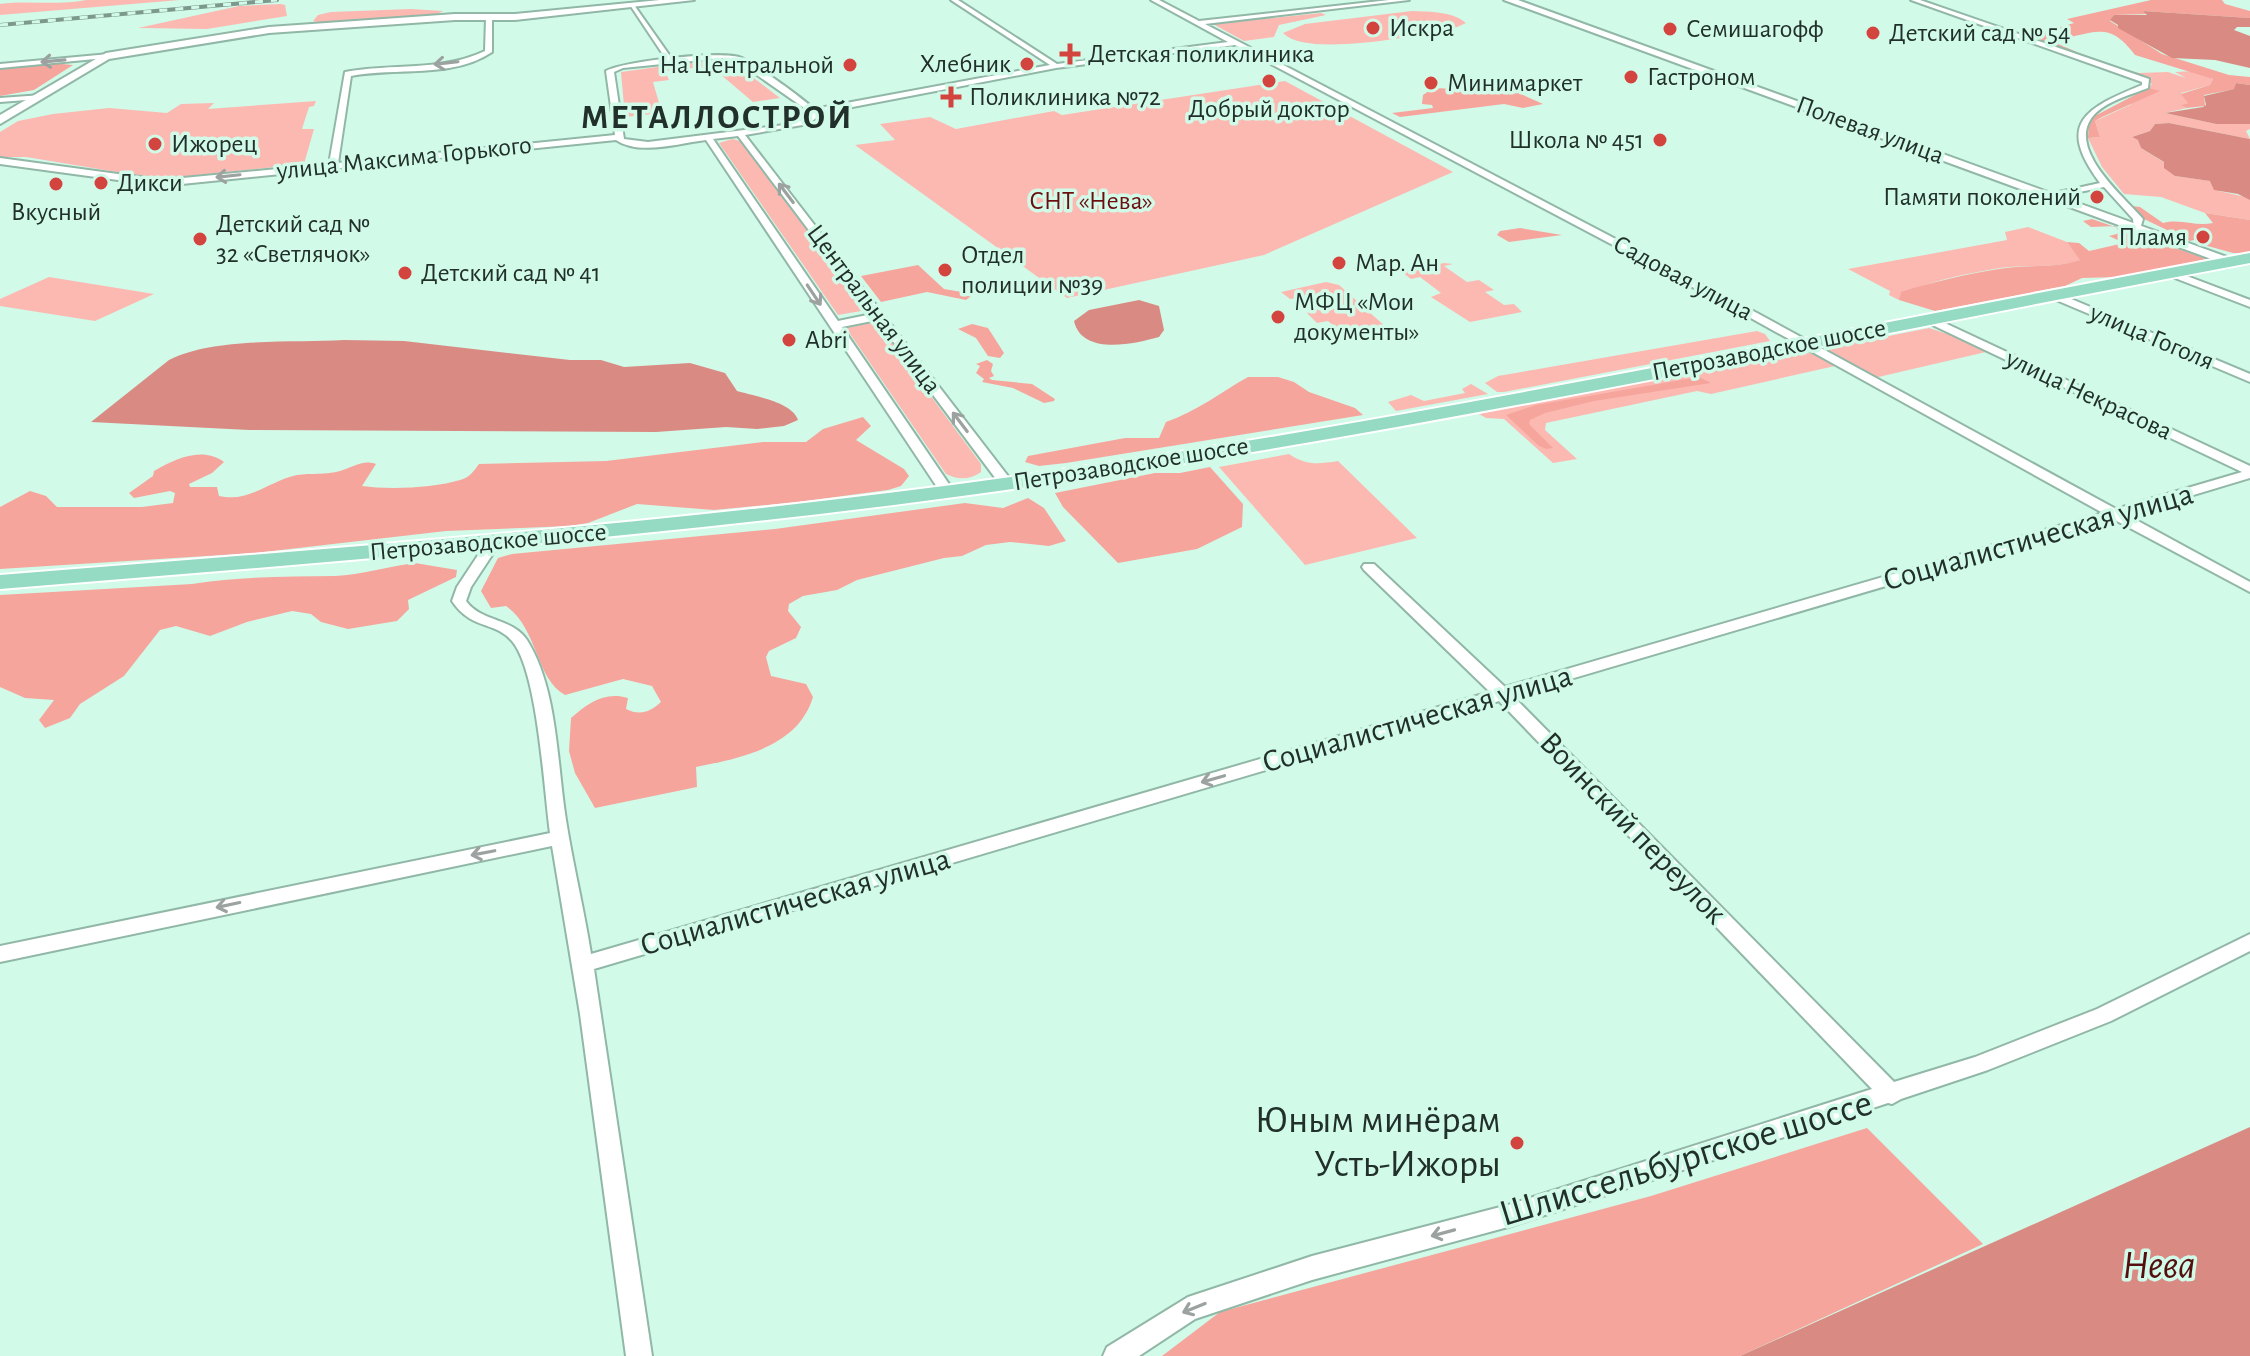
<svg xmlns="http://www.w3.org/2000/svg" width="2250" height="1356" font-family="'Alegreya Sans',sans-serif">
	<rect width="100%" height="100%" fill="#d2fae9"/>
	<g fill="#fcb9b1">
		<path d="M 86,0 L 180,0 L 0,15 L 0,4 C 29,0 55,6 86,0 Z"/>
		<path d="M 281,4 L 285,5 L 287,16 L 207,29 L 138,28 L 239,6 Z"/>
		<path d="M 411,9 L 443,11 L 435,15 L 320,23 L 313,21 L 318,15 L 331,12 Z"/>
		<path d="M 1412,11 C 1430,12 1452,11 1466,23 L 1448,31 C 1414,35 1307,58 1283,33 L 1305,24 Z"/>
		<path d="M 1321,13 L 1326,15 L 1279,25 L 1274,37 L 1244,41 L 1213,24 Z"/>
		<path d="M 715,59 L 734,63 L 780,98 L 753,102 L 720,74 L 700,76 L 694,68 L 665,71 L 669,80 L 653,82 L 662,113 L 625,117 L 621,72 Z"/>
		<path d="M 2105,64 L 2139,73 L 2168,72 L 2186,78 L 2175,72 L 2194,71 L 2213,79 L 2210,85 L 2181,93 L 2189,103 L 2182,105 L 2187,108 L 2165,113 L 2216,124 L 2250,124 L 2250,129 L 2246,131 L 2250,139 L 2169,123 L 2155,124 L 2150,131 L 2132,137 L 2139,140 L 2141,148 L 2165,163 L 2175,176 L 2211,181 L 2219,191 L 2250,198 L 2250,220 L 2205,213 L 2161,197 L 2124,194 L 2102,167 L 2088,138 L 2100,137 L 2095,121 L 2130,105 L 2152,84 L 2140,76 Z"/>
		<path d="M 1285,81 L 1453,172 L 1264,255 L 1067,298 L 855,145 L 895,140 L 880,124 L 930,117 L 956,129 L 1054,111 L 1062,115 Z"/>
		<path d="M 316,101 L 314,106 L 309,107 L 302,129 L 314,129 L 304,164 L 159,179 L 26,157 L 0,157 L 0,132 L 18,121 L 53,114 L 109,108 L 167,113 L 181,104 L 214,103 L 208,109 Z"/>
		<path d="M 732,139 L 740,141 L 867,310 L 838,315 L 719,143 Z"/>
		<path d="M 2028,227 L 2067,242 L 2081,260 C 2054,269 2028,264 2000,268 C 1972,273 1919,281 1899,300 L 1889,295 L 1890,291 L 1848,269 L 2007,240 L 2005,232 Z"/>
		<path d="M 1444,263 L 1453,264 L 1444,266 L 1467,282 L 1479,280 L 1494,290 L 1485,292 L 1504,305 L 1514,304 L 1522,312 L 1470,322 L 1431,297 L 1441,293 L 1420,277 L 1411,279 L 1402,272 Z"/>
		<path d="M 49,277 L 154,294 L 95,321 L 0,306 L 0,299 Z"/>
		<path d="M 1326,282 L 1339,285 L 1396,336 L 1341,342 L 1334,336 L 1343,334 L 1328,321 L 1317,323 L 1307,313 L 1315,311 L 1300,298 L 1290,299 L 1281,292 Z"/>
		<path d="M 876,322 L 981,464 L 981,472 C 970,480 958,480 946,474 L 846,328 Z"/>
		<path d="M 1929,328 L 1960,338 L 1986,352 L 1874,378 L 1824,349 Z"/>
		<path d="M 1757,331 L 1765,334 L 1770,341 L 1504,392 L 1497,392 L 1485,383 L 1498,376 Z"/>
		<path d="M 1799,351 L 1814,354 L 1835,366 L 1711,394 L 1697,391 L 1546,423 L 1545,430 L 1577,459 L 1553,463 L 1504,419 L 1486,418 L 1479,414 Z"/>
		<path d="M 1471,384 L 1488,394 L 1396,411 L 1388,402 L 1411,395 L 1424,401 L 1465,393 L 1462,389 Z"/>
		<path d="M 1289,454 C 1307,466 1318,464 1338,461 L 1417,538 L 1305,565 L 1219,467 Z"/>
	</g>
	<g fill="#f6a59c">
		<path d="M 2151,0 L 2222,0 L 2225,4 L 2250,11 L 2250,18 L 2143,11 L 2148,14 L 2114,15 L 2110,21 L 2162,54 L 2229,75 L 2250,77 L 2250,85 L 2236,83 L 2235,89 L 2204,95 L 2205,106 L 2187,108 L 2181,105 L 2188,103 L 2181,94 L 2210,85 L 2213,79 L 2135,55 C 2106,16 2092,37 2049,40 L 2086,56 L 2084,58 L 2026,37 L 2074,23 L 2067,19 Z"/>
		<path d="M 52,63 L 73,65 L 34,90 L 0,96 L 0,68 Z"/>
		<path d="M 1503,86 L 1543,104 L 1523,108 L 1504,104 L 1400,117 L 1392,113 L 1433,108 L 1432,105 L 1422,104 L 1423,95 C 1440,82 1452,92 1468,91 C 1480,91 1492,88 1503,86 Z"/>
		<path d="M 2148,88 L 2160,91 L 2102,117 L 2095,121 L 2100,137 L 2088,138 L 2089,119 Z"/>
		<path d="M 2132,206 L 2140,207 L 2163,223 C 2182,218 2195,227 2213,223 L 2205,213 L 2250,220 L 2250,253 L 2233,253 L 2204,245 L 2209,243 L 2198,239 L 2190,241 L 2144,219 Z"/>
		<path d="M 2092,219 L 2207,259 L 2119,277 L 2082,278 L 2065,286 L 1935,311 L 1899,300 L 1901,292 C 1932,282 1967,274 1999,269 C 2027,264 2053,269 2080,260 L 2067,242 L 2079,243 L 2089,251 L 2124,243 L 2109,236 L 2120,233 L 2115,226 L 2091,227 L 2083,221 Z"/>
		<path d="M 1520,228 L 1562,235 L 1509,242 L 1497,235 L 1500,231 Z"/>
		<path d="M 918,265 L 944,289 L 974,294 L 966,300 L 927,292 L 881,302 L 861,276 Z"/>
		<path d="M 972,324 L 988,328 L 1004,353 L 1000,358 L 988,356 L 976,338 L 958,329 Z"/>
		<path d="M 987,360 L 993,364 L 991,371 L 994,376 L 989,378 L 992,380 L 1032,384 L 1055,399 L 1054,401 L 1044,403 L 1013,388 L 982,382 L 984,379 L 976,373 L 980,366 L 976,364 Z"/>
		<path d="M 1248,377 L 1278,377 L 1294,382 L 1309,392 L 1355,408 L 1363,415 L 1066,463 L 1039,466 L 1025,462 L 1028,456 L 1125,438 L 1159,438 L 1166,422 C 1196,412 1221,392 1248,377 Z"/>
		<path d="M 1699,377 L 1711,383 L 1594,401 L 1545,413 L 1530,420 L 1529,424 L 1553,448 L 1546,449 L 1539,446 L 1506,415 L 1536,405 Z"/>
		<path d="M 863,417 L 871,426 L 856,440 L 904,469 L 909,476 L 901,486 L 888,490 L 798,502 L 714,510 L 637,504 L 588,523 L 570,526 L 446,531 L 255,553 L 0,569 L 0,507 L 30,491 L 46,496 L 57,507 L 142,507 L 173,503 L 175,493 L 170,491 L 134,498 L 129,493 L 153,476 L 154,471 C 175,459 202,446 224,462 L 212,473 L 189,484 L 190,487 L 217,487 L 219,496 C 249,503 269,481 297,475 C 311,473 326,475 340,471 C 353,467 363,459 376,464 L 362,486 C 388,490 435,488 460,480 C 469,478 474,471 479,464 L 606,461 L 763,442 L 806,442 L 823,429 Z"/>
		<path d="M 1210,467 L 1243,504 L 1242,527 L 1197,549 L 1118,563 L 1063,507 L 1055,493 L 1155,473 L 1180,473 Z"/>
		<path d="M 1028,498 L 1044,508 L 1066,541 L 1049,546 L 1010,542 L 986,545 L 962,556 L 944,558 L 857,580 L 837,590 L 803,596 L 789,604 L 788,611 L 801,627 L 796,638 L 769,651 L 766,657 L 771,676 L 806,684 L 813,697 C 798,747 741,758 696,767 L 697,787 L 595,808 L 575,773 L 569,751 L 571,718 C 588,703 605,691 628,698 L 626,709 C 640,716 650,712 661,702 L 652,686 L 623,679 L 565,695 C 535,678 538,628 506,606 L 491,608 L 481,591 L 498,558 L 512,554 L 775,529 L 965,503 L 1003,508 Z"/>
		<path d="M 415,563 L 457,570 L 456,577 L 408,600 L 409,609 L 397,621 L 348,629 L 321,622 L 311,614 L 292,611 L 247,622 L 210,636 L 176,626 L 160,630 L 124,676 L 80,704 L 70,718 L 45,728 L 39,720 L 54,700 L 25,698 L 0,687 L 0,595 L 192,584 C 239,576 287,577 335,576 C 361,575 389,566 415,563 Z"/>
		<path d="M 1867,1128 L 1983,1244 L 1740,1356 L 1162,1356 L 1220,1312 L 1651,1196 Z"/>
	</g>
	<g fill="#d98b83">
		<path d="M 2143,11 L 2250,18 L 2250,27 L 2237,27 L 2234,30 L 2250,36 L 2250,68 L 2215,60 L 2172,58 L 2118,28 L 2118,25 L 2110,20 L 2114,15 L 2147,15 Z"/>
		<path d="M 2236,83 L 2250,85 L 2250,124 L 2216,124 L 2165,113 L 2203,107 L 2206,105 L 2204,96 L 2234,89 Z"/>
		<path d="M 2169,123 L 2250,139 L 2250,200 L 2238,194 L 2214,190 L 2210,181 L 2175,176 L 2164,168 L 2164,162 L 2141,148 L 2138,140 L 2132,137 L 2150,131 L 2155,124 Z"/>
		<path d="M 1139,300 L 1159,306 L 1164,330 L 1159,337 C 1134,344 1082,356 1074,321 L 1089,310 Z"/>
		<path d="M 344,340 L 404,341 L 570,360 L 601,360 L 624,367 L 690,363 L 725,373 L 737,391 C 754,396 792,402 798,420 L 784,426 L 757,429 L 726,427 L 656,432 L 249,430 L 91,422 L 169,360 C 213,337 294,343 344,340 Z"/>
		<path d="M 2250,1127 L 2250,1356 L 1740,1356 Z"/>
	</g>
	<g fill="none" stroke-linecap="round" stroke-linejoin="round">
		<g stroke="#91b7a7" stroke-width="4">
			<g id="street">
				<path d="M 951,0 L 958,0 L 1057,64 L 1228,42 L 1151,0 L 1159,0 L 1199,21 L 1389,0 L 1409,0 L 1205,24 L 1757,313 L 2116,509 L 2242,472 L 1924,321 L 1924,317 L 1932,317 L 2250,466 L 2250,478 L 2127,515 L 2250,582 L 2250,592 L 2113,519 L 1513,696 L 1894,1082 L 1975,1057 L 2097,1009 L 2250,934 L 2250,951 L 2111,1021 L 1988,1070 L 1901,1099 L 1892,1104 L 1888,1103 L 1508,1227 L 1312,1280 L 1195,1319 L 1139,1356 L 1103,1356 L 1107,1347 L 1188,1297 L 1312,1256 L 1508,1205 L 1872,1089 L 1499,701 L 594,969 L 652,1356 L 626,1356 L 580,1014 L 552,846 L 0,962 L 0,946 L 550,833 C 544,791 538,671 512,641 C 495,621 471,630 452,601 L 457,587 L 488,540 L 493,539 L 500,543 L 471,587 L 466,601 C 481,622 513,618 527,640 C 558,689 557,765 566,820 C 573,865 584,909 591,954 L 1490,692 L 1364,570 L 1362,567 L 1364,564 L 1374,564 L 1505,687 L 2103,513 L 1749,317 L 1235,45 L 1056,68 L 816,114 L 816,118 L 808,124 L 745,135 L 1014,484 L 1012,487 L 1002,487 L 877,320 L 842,327 L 955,493 L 948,497 L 941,493 L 706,140 C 679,143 640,156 616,140 L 162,186 L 0,164 L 0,158 L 162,180 L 329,164 L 345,72 C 391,63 441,72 485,51 L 486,18 L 489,16 L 492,18 L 492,52 C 452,79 396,67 351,76 L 338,163 L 615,135 L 606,71 C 623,61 724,50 742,58 C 758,66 801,97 814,109 L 1050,65 ZM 722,58 L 737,61 L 807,110 L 809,115 L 802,120 L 784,125 L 648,142 L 624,139 L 614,72 L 623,68 ZM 738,136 L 872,314 L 838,321 L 713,139 Z"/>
				<path d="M 1911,0 L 1920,0 L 2149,79 L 2148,88 C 2130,95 2106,101 2093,116 C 2066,149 2123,196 2143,219 L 2140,229 L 2134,229 L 2133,219 L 2104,187 L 2050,198 L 2045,195 L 2100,183 C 2055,123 2086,108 2142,85 L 2142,82 Z"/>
				<path d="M 630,5 L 634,5 L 672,59 L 666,59 Z"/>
				<path d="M 109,54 L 106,58 L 0,68 L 0,64 Z"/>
				<path d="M 42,95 L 39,99 L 0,102 L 0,98 Z"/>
				<path d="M 2171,270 L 2250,300 L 2250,307 L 2167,275 L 2167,271 Z"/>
				<path d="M 2049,293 L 2057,293 L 2250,374 L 2250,382 L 2049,297 Z"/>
			</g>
		</g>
		<g stroke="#91b7a7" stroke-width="4">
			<g id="secondary">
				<path d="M 660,0 L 694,0 L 515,20 L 455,20 L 269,33 L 109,59 L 0,124 L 0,115 L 106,53 L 269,27 L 455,14 L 515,14 Z"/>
				<path d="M 1504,0 L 1518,0 L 2238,261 L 2235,264 L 2225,264 Z"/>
			</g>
		</g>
		<g stroke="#fff" stroke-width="4">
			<path id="primary" d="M 2250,253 L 2250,263 C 1849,338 1450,426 1047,484 C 700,535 349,560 0,589 L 0,575 C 349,547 699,522 1047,472 C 1450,414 1849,327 2250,253 Z"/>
		</g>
		<use href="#street" fill="#fff" fill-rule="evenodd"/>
		<use href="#secondary" fill="#fff" fill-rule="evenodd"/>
		<use href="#primary" fill="#95dac3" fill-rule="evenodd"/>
		<g stroke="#7d998d" stroke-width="4">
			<path id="rail" d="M 0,25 L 277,0"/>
		</g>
		<use href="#rail" stroke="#d2fae9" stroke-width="3" stroke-dasharray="8" stroke-linecap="butt"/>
	</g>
	<defs><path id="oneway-shaft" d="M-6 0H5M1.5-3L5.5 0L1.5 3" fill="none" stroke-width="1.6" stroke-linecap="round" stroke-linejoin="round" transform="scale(2)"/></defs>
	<g stroke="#9ba29f">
		<use href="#oneway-shaft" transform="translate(53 61) rotate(175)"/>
		<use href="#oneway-shaft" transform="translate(446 63) rotate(174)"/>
		<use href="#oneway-shaft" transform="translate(228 176) rotate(174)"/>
		<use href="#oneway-shaft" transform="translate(786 193) rotate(-127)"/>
		<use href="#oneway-shaft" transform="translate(814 295) rotate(56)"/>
		<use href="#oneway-shaft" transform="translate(960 422) rotate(-127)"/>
		<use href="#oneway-shaft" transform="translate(1213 779) rotate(164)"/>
		<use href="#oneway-shaft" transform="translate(483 853) rotate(169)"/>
		<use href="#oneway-shaft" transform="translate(228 905) rotate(168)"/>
		<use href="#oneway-shaft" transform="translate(1443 1233) rotate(165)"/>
		<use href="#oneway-shaft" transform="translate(1194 1308) rotate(158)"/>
	</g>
	<g fill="#d3443e" stroke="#d2fae9" stroke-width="3">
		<circle cx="1373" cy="28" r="8"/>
		<circle cx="1670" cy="29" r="8"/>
		<circle cx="1873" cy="33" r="8"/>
		<path d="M1066 42h8v8h8v8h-8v8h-8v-8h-8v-8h8z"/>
		<circle cx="1027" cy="64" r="8"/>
		<circle cx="850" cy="65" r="8"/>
		<circle cx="1631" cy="77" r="8"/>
		<circle cx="1269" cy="81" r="8"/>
		<circle cx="1431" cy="83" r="8"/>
		<path d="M947 85h8v8h8v8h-8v8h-8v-8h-8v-8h8z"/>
		<circle cx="1660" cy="140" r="8"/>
		<circle cx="155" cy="144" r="8"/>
		<circle cx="101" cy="183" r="8"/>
		<circle cx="56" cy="184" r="8"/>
		<circle cx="2097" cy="197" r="8"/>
		<circle cx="2203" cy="237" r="8"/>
		<circle cx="200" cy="239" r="8"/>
		<circle cx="1339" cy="263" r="8"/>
		<circle cx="945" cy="270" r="8"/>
		<circle cx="405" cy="273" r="8"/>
		<circle cx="1278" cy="317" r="8"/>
		<circle cx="789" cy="340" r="8"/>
		<circle cx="1517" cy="1143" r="8"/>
	</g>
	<g text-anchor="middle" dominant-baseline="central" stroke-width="7" stroke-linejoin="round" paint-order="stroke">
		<g font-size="26" fill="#21302a" stroke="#d2fae9" text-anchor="start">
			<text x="1389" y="28">Искра</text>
			<text x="1686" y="29">Семишагофф</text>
			<text x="1889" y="33">Детский сад № 54</text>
			<text x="1088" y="54">Детская поликлиника</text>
			<text x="1011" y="64" text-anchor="end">Хлебник</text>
			<text x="834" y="65" text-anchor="end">На Центральной</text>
			<text x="1647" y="77">Гастроном</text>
			<text x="1447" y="83">Минимаркет</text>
			<text x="969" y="97">Поликлиника №72</text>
			<text x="1269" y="109" text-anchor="middle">Добрый доктор</text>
			<text x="1644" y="140" text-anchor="end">Школа № 451</text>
			<text x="171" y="144">Ижорец</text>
			<text x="117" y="183">Дикси</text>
			<text x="2081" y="197" text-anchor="end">Памяти поколений</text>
			<text x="56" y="212" text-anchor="middle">Вкусный</text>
			<text x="216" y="224">Детский сад №<tspan x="216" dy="30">32 «Светлячок»</tspan></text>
			<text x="2187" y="237" text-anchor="end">Пламя</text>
			<text x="961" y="255">Отдел<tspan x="961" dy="30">полиции №39</tspan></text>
			<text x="1355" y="263">Мар. Ан</text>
			<text x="421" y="273">Детский сад № 41</text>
			<text x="1294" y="302">МФЦ «Мои<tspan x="1294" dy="30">документы»</tspan></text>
			<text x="805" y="340">Abri</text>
		</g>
		<g font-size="26" fill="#21302a" stroke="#d2fae9">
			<text transform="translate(1870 130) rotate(20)">Полевая улица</text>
			<text transform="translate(404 158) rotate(-6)">улица Максима Горького</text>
			<text transform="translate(1683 278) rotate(28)">Садовая улица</text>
			<text transform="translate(874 309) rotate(53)">Центральная улица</text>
			<text transform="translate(2152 337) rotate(23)">улица Гоголя</text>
			<text transform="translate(1769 350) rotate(-11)">Петрозаводское шоссе</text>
			<text transform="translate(2089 395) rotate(25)">улица Некрасова</text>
			<text transform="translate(1131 464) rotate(-9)">Петрозаводское шоссе</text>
			<text transform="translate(488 542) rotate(-5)">Петрозаводское шоссе</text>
		</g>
		<g font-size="26" fill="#6c0e0f" stroke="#d2fae9">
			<text x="1091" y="201">СНТ «Нева»</text>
		</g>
		<g font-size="32" fill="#21302a" stroke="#d2fae9">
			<text transform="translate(2038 537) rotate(-16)">Социалистическая улица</text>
			<text transform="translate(1417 719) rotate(-16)">Социалистическая улица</text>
			<text transform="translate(1633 828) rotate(46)">Воинский переулок</text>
			<text transform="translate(795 902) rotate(-16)">Социалистическая улица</text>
		</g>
		<g font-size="34" font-weight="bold" letter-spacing="2" fill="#21302a" stroke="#d2fae9">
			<text x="717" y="118">МЕТАЛЛОСТРОЙ</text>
		</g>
		<g font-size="38" fill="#21302a" stroke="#d2fae9" text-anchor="end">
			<text x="1501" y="1121">Юным минёрам<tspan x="1501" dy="44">Усть-Ижоры</tspan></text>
		</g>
		<g font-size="38" fill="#21302a" stroke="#d2fae9">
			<text transform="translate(1686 1159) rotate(-17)">Шлиссельбургское шоссе</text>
		</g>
		<g font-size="40" font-style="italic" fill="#540e0d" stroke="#d2fae9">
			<text x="2159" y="1266">Нева</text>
		</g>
	</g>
</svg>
